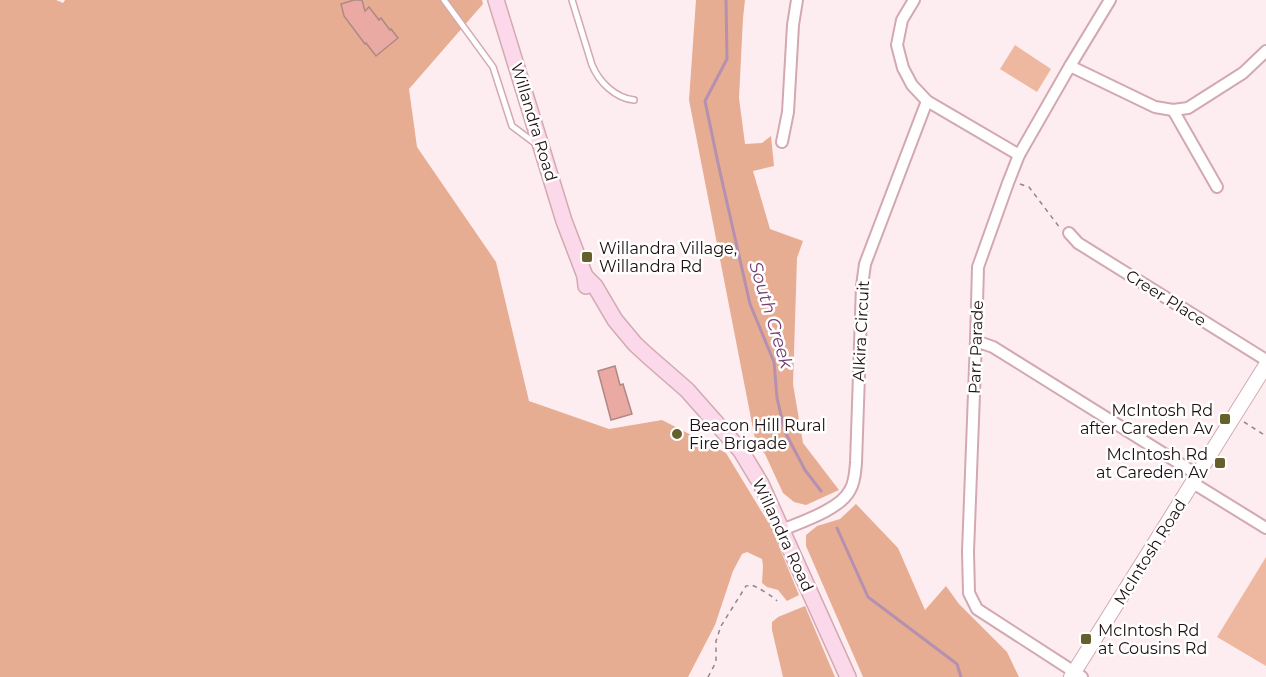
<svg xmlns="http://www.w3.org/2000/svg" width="1266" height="677" font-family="Montserrat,sans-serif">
	<rect width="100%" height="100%" fill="#feedf0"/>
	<g fill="#eeb8a0">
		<path d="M 1015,45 L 1051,69 L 1037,92 L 1000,69 Z"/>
		<path d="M 1266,557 L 1266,666 L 1217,637 Z"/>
	</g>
	<g fill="#e6ad93">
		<path d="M 0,0 L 56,0 L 63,3 L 65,0 L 482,0 L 483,4 L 409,89 L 417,147 L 496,262 L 529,401 L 609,429 L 662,420 L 726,453 L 771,527 L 799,595 L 787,601 L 778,590 L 767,587 L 762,583 L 763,566 L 762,559 L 747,552 L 742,554 L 733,571 L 715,625 L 688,677 L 0,677 Z"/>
		<path d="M 696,0 L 745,0 L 743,18 L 739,98 L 745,144 L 762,143 L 771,136 L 774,166 L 753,171 L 770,229 L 803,241 L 797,258 L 793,384 L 803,443 L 839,490 L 806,505 L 794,502 L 783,493 L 765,454 L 756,444 L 689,100 Z"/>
		<path d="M 856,504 L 898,548 L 925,610 L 946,586 L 959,604 L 1007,652 L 1019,677 L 863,677 L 806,546 L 806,535 L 817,526 L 840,519 Z"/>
		<path d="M 805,606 L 835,677 L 783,677 L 772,630 L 772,622 L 778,617 Z"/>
	</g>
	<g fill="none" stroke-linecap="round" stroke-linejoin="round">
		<g stroke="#b590af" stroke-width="3">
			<path d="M 726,0 L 727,59 L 705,101 L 718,163 L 750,304 L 774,362 L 777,398 L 785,432 L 805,470 L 821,491"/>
			<path d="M 837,528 L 868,597 L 957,664 L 961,677"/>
		</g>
	</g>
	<g fill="#eaaaa3" stroke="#af8984" stroke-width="1.5">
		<path d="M 354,0 L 362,0 L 365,11 L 369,7 L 379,20 L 381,18 L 390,30 L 391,29 L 398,38 L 376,56 L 366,43 L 365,44 L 344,16 L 341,4 Z"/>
		<path d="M 615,366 L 620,385 L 623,384 L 632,414 L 611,420 L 598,371 Z"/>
	</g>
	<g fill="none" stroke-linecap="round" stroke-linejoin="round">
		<g stroke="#d2a9b0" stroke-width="8">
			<g id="service">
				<path d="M 444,0 L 493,67 L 512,126 L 536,144"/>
				<path d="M 572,0 L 592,65 C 599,82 615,98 634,100"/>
			</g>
		</g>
		<g stroke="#d2a9b0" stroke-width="14">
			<g id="minor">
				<path d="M 914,0 L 902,20 L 897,45 L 903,68 L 912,85 L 927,101 L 1019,155"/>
				<path d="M 1070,66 L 1155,107 L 1173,110 L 1188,108 L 1243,73 L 1266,51"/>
				<path d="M 1173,110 L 1217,187"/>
				<path d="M 782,142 L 788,112 L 793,25 L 797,0"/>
				<path d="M 1069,233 L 1078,243 L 1266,360"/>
				<path d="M 976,341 L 993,347 L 1198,475"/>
				<path d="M 1193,483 L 1266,528"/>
				<path d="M 782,530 C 801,522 841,509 850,490 C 855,482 855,472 856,463 L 862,286 L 865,264 L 927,101"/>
				<path d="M 1082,677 L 977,609 L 969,593 L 968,552 L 976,341 L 978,267 L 1008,183 L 1019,155 L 1070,66 L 1110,0"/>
			</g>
		</g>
		<g stroke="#d2a9b0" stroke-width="16">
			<path id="tertiary" d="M 1071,677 L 1266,365"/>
		</g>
		<g stroke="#d2a9b0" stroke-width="18">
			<g id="secondary">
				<path d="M 496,0 L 564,221 L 585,276 L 586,286"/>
				<path d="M 585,276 L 595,286 L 615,320 L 635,344 L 648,356 L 687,390 L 741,451 L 761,484 L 848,677"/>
			</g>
		</g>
		<g stroke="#958588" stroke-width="1.5" stroke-dasharray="4.5 4.5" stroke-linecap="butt">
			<path d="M 1020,184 L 1029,187 L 1060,228"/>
			<path d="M 1244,422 L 1266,436"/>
			<path d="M 708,677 L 716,662 L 716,641 L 721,626 L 746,586 C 748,586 750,585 751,585 C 756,586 774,597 777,601"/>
		</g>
		<use href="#service" stroke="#fff" stroke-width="5"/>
		<use href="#minor" stroke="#fff" stroke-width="10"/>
		<use href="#tertiary" stroke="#fff" stroke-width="14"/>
		<use href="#secondary" stroke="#fcd8eb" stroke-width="15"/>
	</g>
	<g fill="#66602d" stroke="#fff" stroke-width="2">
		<rect x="581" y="251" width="12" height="12" rx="3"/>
		<rect x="1219" y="413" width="12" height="12" rx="3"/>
		<circle cx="677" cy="434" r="6"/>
		<rect x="1214" y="457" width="12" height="12" rx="3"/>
		<rect x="1080" y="633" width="12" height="12" rx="3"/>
	</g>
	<g text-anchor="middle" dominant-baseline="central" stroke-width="5" stroke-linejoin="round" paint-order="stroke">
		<g font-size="16" fill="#1e1012" stroke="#fff">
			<text transform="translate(534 122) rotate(73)">Willandra Road</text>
			<text transform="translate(1166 298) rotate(32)">Creer Place</text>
			<text transform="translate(861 331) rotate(-87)">Alkira Circuit</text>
			<text transform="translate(976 347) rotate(-88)">Parr Parade</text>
			<text transform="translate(783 535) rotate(65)">Willandra Road</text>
			<text transform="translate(1150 552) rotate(-58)">McIntosh Road</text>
		</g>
		<g font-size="16" fill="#1e1012" stroke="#fff" text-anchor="start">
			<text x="599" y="248">Willandra Village,<tspan x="599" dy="18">Willandra Rd</tspan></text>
			<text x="1213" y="410" text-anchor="end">McIntosh Rd<tspan x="1213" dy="18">after Careden Av</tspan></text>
			<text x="689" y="425">Beacon Hill Rural<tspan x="689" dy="18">Fire Brigade</tspan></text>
			<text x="1208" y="454" text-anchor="end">McIntosh Rd<tspan x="1208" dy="18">at Careden Av</tspan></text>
			<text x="1098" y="630">McIntosh Rd<tspan x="1098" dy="18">at Cousins Rd</tspan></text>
		</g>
		<g font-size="18" font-style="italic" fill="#763e73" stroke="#fff">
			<text transform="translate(771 315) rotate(73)">South Creek</text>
		</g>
	</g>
</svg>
